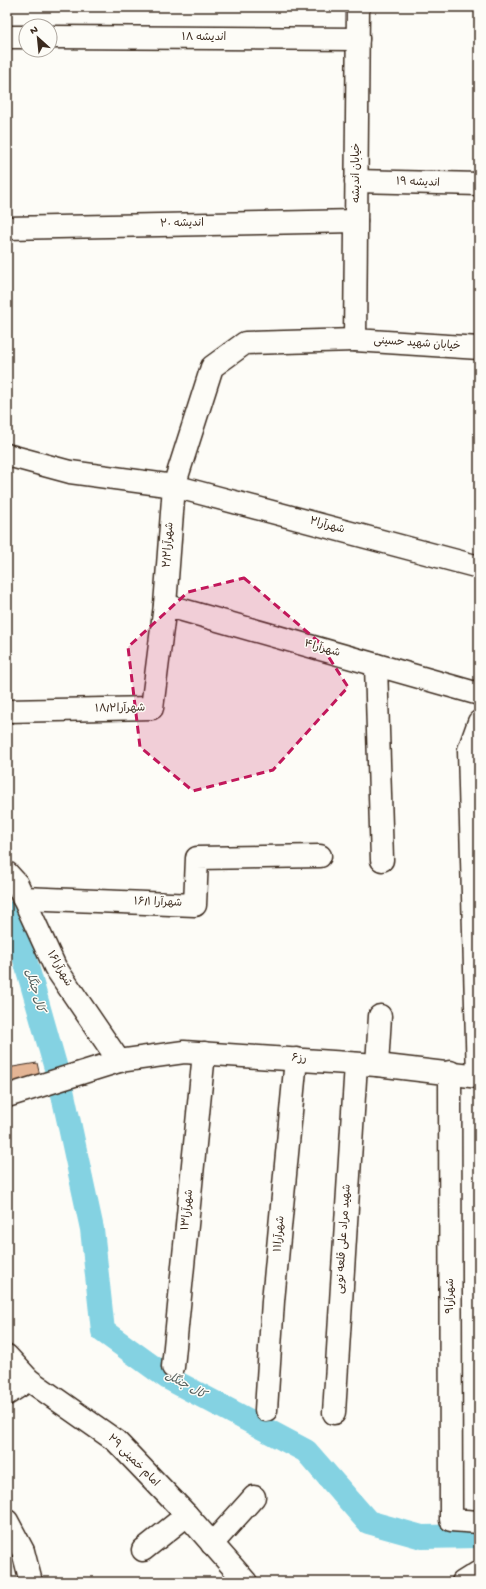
<svg xmlns="http://www.w3.org/2000/svg" width="486" height="1589" font-family="'Gochi Hand','Playpen Sans Arabic',sans-serif">
	<rect width="100%" height="100%" fill="#fdfcf7"/>
	<filter id="ink" filterUnits="userSpaceOnUse"><feTurbulence type="fractalNoise" baseFrequency=".025" numOctaves="2"/><feDisplacementMap in="SourceGraphic" scale="8" xChannelSelector="R" yChannelSelector="G"/><feConvolveMatrix kernelMatrix="1 2 1 2 8 2 1 2 1" color-interpolation-filters="sRGB"/></filter>
	<g filter="url(#ink)">
		<g fill="none" stroke-linecap="round" stroke-linejoin="round">
			<g stroke="#84d2e2" stroke-width="24">
				<path d="M 7,913 L 16,928 L 57,1072"/>
				<path d="M 62,1090 L 92,1229 L 103,1331 L 168,1378 L 306,1451 L 368,1522 L 422,1537 L 479,1536"/>
			</g>
		</g>
		<path fill="#e4b595" stroke="#3b2a1e" d="M 37,1063 L 40,1076 L 7,1086 L 7,1068 Z"/>
		<g fill="none" stroke-linecap="round" stroke-linejoin="round">
			<g stroke="#3b2a1e" stroke-width="25">
				<g id="street">
					<path d="M 7,37 L 26,37"/>
					<path d="M 50,37 L 358,39"/>
					<path d="M 356,181 L 479,184"/>
					<path d="M 7,228 L 356,221"/>
					<path d="M 7,455 L 70,472 L 174,486 L 479,567"/>
					<path d="M 165,605 L 479,694"/>
					<path d="M 376,665 L 382,860"/>
					<path d="M 7,711 L 152,708 L 165,605 L 174,486 L 212,367 L 245,343 L 355,340"/>
					<path d="M 7,873 L 17,884 L 55,967 L 119,1061"/>
					<path d="M 23,898 L 195,905 L 197,858 L 320,856"/>
					<path d="M 377,1065 L 380,1016"/>
					<path d="M 450,1072 L 451,1520 L 479,1522"/>
					<path d="M 478,1077 L 469,750 L 479,722"/>
					<path d="M 7,1096 L 119,1061 L 184,1052 L 377,1065 L 479,1077"/>
					<path d="M 7,1356 L 29,1380 L 116,1441 L 187,1515 L 246,1582"/>
					<path d="M 173,1367 L 204,1053"/>
					<path d="M 7,1394 L 29,1380"/>
					<path d="M 266,1410 L 273,1301 L 296,1059"/>
					<path d="M 334,1413 L 356,1064"/>
					<path d="M 7,1521 L 23,1551 L 31,1582"/>
					<path d="M 212,1544 L 254,1497"/>
					<path d="M 143,1550 L 187,1515"/>
					<path d="M 463,1582 L 479,1572"/>
				</g>
			</g>
			<g stroke="#3b2a1e" stroke-width="25">
				<path id="secondary" d="M 358,7 L 355,340 L 479,348"/>
			</g>
			<use href="#street" stroke="#fdfcf7" stroke-width="22"/>
			<use href="#secondary" stroke="#fdfcf7" stroke-width="22"/>
		</g>
	</g>
	<path fill="#c2185b" fill-opacity="0.2" stroke="#c2185b" stroke-width="3" stroke-dasharray="8 5" stroke-linejoin="round" d="M 244,578 L 319,642 L 348,687 L 273,770 L 193,791 L 140,747 L 128,647 L 188,592 Z"/>
	<g text-anchor="middle" dominant-baseline="central" stroke-width="3" stroke-linejoin="round" paint-order="stroke">
		<g font-size="11" fill="#3b2a1e" stroke="#fdfcf7">
			<text x="204" y="38">اندیشه ۱۸</text>
			<text transform="translate(357 173) rotate(-90)">خیابان اندیشه</text>
			<text transform="translate(418 183) rotate(2)">اندیشه ۱۹</text>
			<text transform="translate(182 224) rotate(-1)">اندیشه ۲۰</text>
			<text transform="translate(417 344) rotate(4)">خیابان شهید حسینی</text>
			<text transform="translate(327 526) rotate(15)">شهرآرا۲</text>
			<text transform="translate(169 545) rotate(-86)">شهرآرا۲/۲</text>
			<text transform="translate(322 649) rotate(16)">شهرآرا۴</text>
			<text transform="translate(120 709) rotate(-1)">شهرآرا۱۸/۲</text>
			<text transform="translate(158 903) rotate(2)">شهرآرا ۱۶/۱</text>
			<text transform="translate(59 969) rotate(60)">شهرآرا۱۶</text>
			<text transform="translate(299 1059) rotate(4)">رز۶</text>
			<text transform="translate(188 1210) rotate(-84)">شهرآرا۱۳</text>
			<text transform="translate(280 1234) rotate(-85)">شهرآرا۱۱</text>
			<text transform="translate(344 1239) rotate(-86)">شهید مراد علی قلعه نویی</text>
			<text transform="translate(451 1296) rotate(-90)">شهرآرا۹</text>
			<text transform="translate(133 1461) rotate(45)">امام خمینی ۲۹</text>
		</g>
		<g font-size="12" font-style="italic" fill="#515c59" stroke="#fdfcf7">
			<text transform="translate(34 991) rotate(74)">کال جنگل</text>
			<text transform="translate(185 1386) rotate(29)">کال جنگل</text>
		</g>
	</g>
	<rect width="486" height="1589" fill="none" stroke="#fdfcf7" stroke-width="24"/>
	<rect x="12" y="12" width="462" height="1565" fill="none" stroke="#3b2a1e" stroke-width="1.5" filter="url(#ink)"/>
	<g transform="translate(38 38) rotate(333)"><circle r="19" fill="#fdfcf7" stroke="#afa8a0"/>
	<path d="M0-3L7 15L0 10L-7 15Z" fill="#3b2a1e"/>
	<text y="-6" font-size="11" font-weight="bold" text-anchor="middle" fill="#3b2a1e">N</text>
	</g>
</svg>
